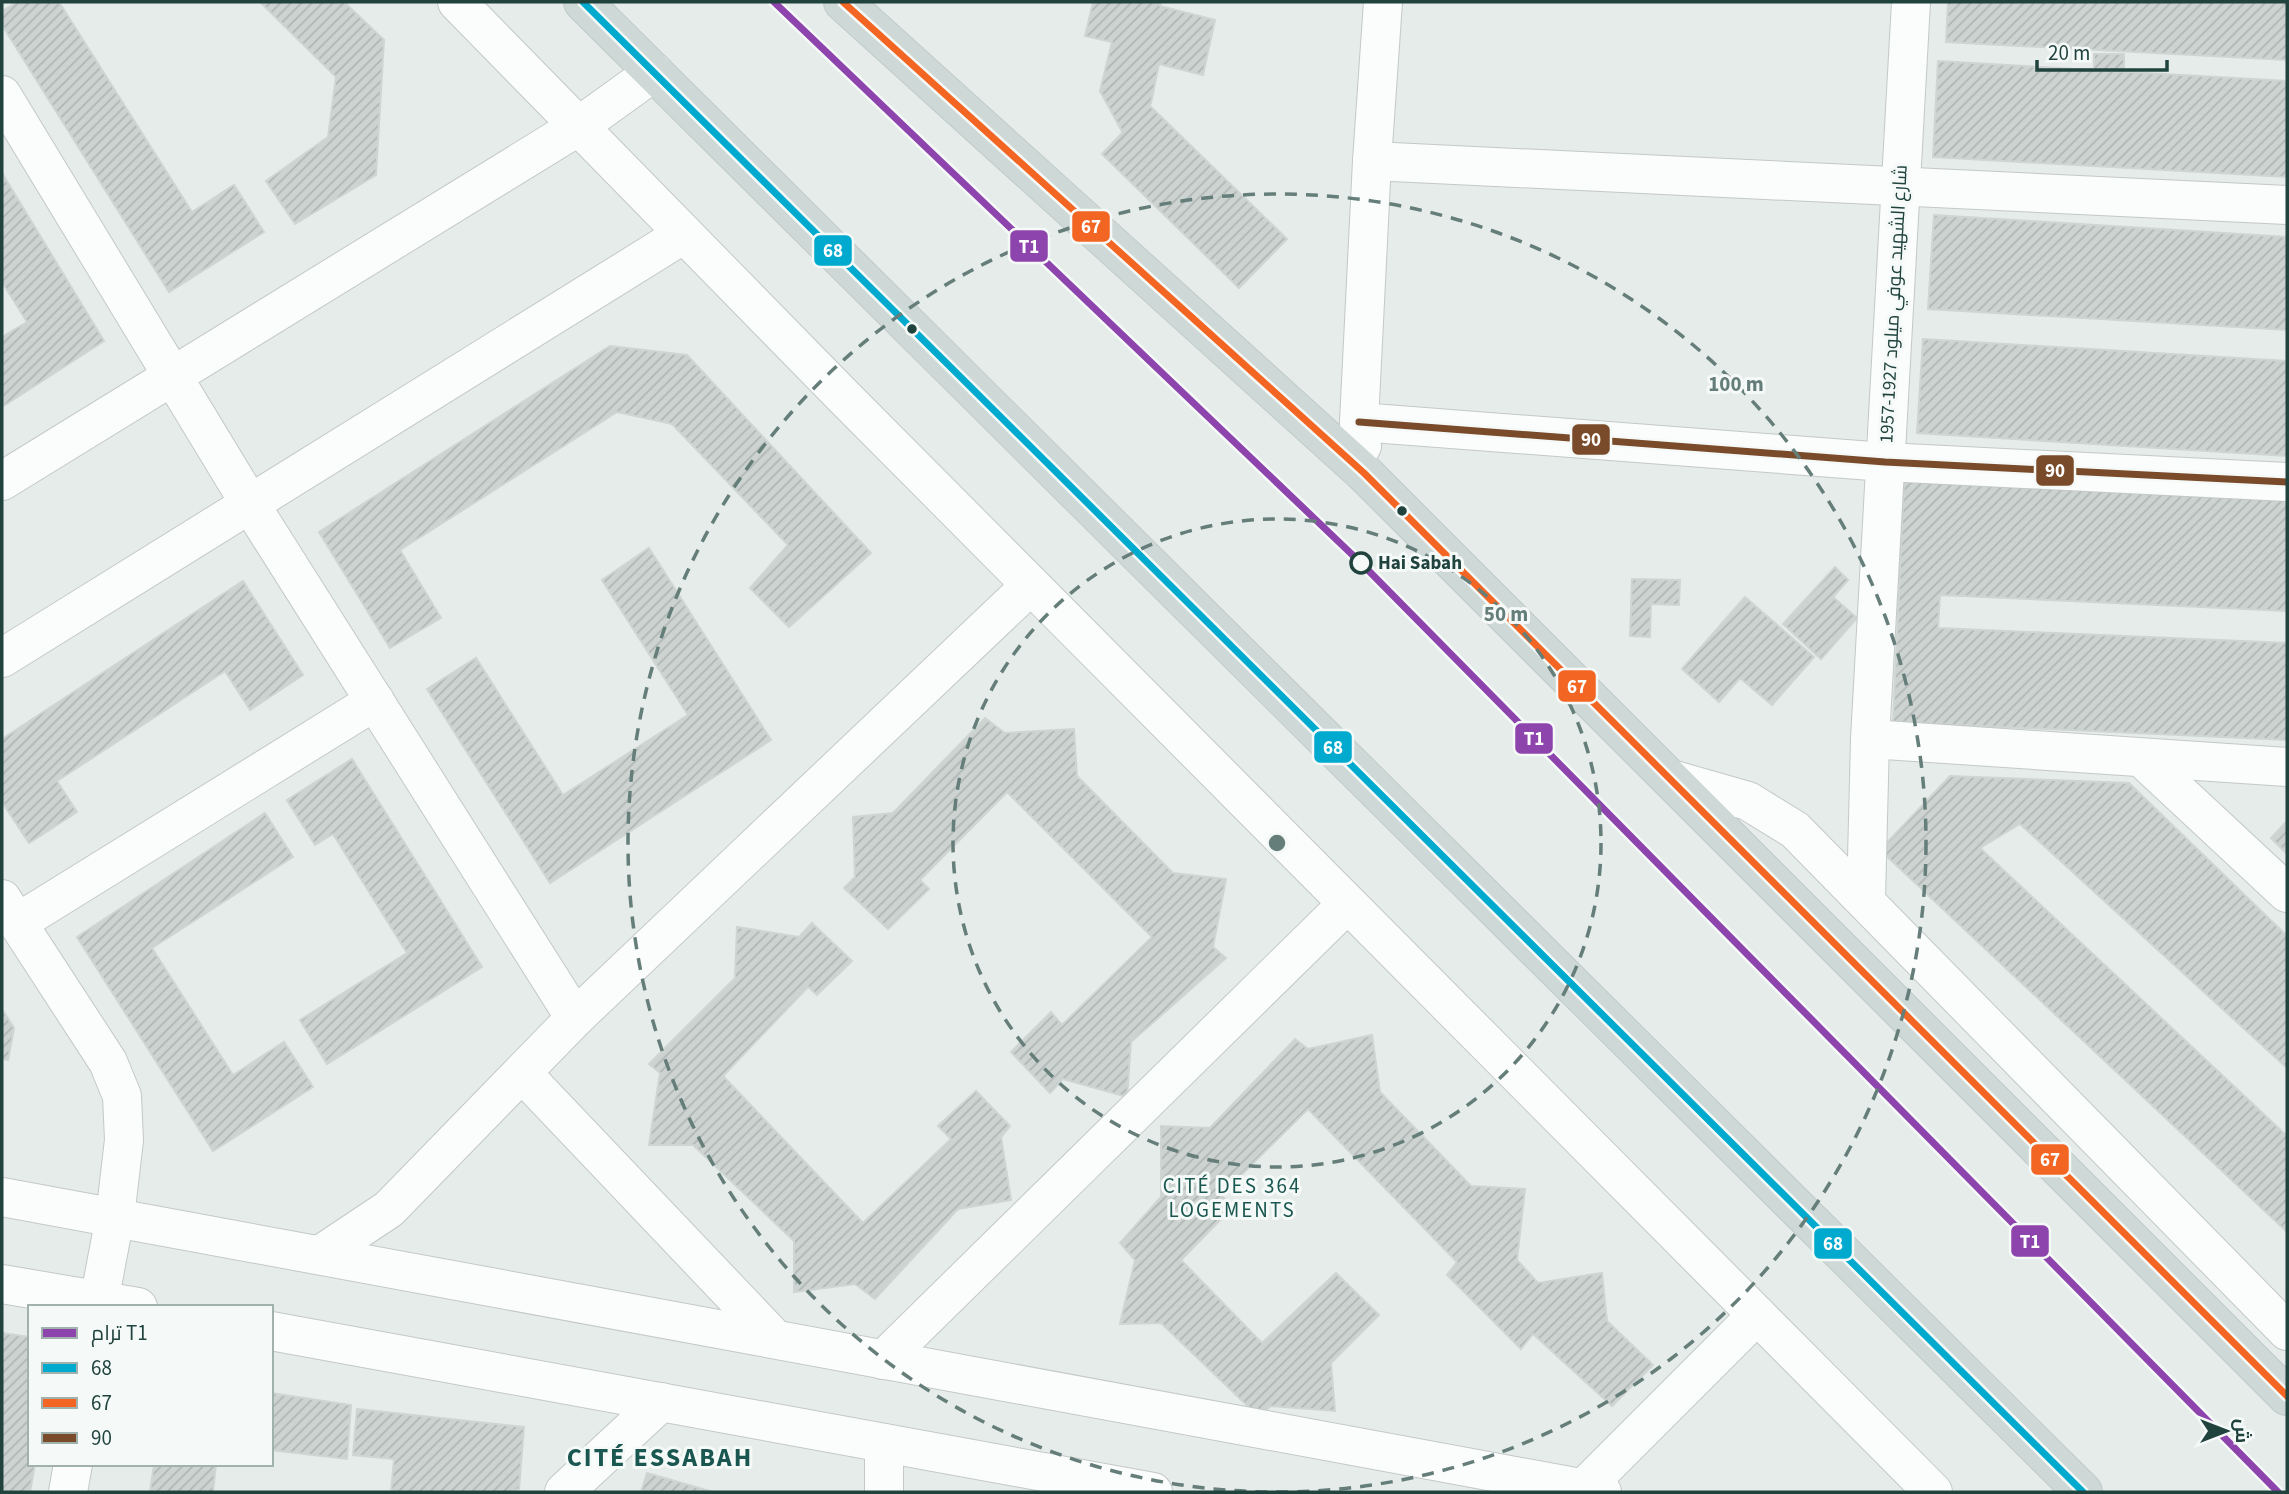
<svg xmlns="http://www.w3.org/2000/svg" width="2289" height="1494" font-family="'Source Sans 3',Cairo,sans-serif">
	<defs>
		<pattern id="building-hatch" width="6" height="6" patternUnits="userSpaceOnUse" patternTransform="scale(1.75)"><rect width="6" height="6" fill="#ccd3d1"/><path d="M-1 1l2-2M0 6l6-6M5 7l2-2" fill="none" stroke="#afb6b4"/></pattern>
	</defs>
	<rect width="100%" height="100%" fill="#e6ecea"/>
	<g fill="url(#building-hatch)" stroke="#ced5d3" stroke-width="2">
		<path d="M 17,2 L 59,2 L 192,212 L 234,185 L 264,232 L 169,292 L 2,25 L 2,11 Z"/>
		<path d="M 260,2 L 344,2 L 384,40 L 376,175 L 295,224 L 266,181 L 328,137 L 336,77 Z"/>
		<path d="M 1093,2 L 1161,2 L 1160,6 L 1215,20 L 1203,75 L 1159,64 L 1151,103 L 1123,133 L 1100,91 L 1112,42 L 1085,36 Z"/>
		<path d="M 1948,2 L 2287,2 L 2287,60 L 1946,42 Z"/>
		<path d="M 2094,54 L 2124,54 L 2124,73 L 2094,72 Z"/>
		<path d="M 1938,61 L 2287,81 L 2287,177 L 1933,157 Z"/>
		<path d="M 1149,105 L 1287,239 L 1239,288 L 1102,154 Z"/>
		<path d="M 2,173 L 104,341 L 2,407 L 2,337 L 27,322 L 2,282 Z"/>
		<path d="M 1934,215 L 2287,237 L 2287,330 L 1928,309 Z"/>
		<path d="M 1923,339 L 2287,361 L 2287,456 L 1917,433 Z"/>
		<path d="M 610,346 L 687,355 L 871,553 L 789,627 L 750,588 L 788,545 L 672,424 L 617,412 L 400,550 L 441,618 L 390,648 L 319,532 Z"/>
		<path d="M 1904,481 L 2287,499 L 2287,611 L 1940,595 L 1938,628 L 2287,643 L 2287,740 L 1893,722 Z"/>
		<path d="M 649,548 L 771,740 L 550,883 L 427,689 L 476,658 L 563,795 L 688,715 L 602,580 Z"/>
		<path d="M 1835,567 L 1848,580 L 1833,597 L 1857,618 L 1821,659 L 1783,624 Z"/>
		<path d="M 1632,579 L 1680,580 L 1679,605 L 1651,604 L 1650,637 L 1630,636 Z"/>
		<path d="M 243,581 L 303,675 L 250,710 L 225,671 L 57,781 L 77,812 L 29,843 L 2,802 L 2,739 Z"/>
		<path d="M 1745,597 L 1814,657 L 1772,705 L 1740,678 L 1719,702 L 1682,669 Z"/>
		<path d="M 985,718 L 1005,733 L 1074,729 L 1077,776 L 1173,873 L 1226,879 L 1213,947 L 1226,958 L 1131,1042 L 1127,1097 L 1063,1079 L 1050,1093 L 1011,1052 L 1051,1012 L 1062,1025 L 1152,937 L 1007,792 L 920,880 L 929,889 L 888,929 L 844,888 L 855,877 L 853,817 L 893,813 Z"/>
		<path d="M 352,759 L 482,967 L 327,1064 L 300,1020 L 407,953 L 333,834 L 315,845 L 287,800 Z"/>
		<path d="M 1950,776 L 2129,783 L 2287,936 L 2287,1068 L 2020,824 L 1980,848 L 2287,1136 L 2287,1232 L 1880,850 Z"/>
		<path d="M 265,813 L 293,857 L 152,948 L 233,1075 L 284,1042 L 313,1087 L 213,1151 L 77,937 Z"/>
		<path d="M 2287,821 L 2287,854 L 2271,838 Z"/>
		<path d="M 812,923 L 852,961 L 817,995 L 808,987 L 723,1076 L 863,1223 L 951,1139 L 938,1126 L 976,1091 L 1010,1126 L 1001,1137 L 1011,1200 L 958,1209 L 875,1299 L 855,1284 L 794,1292 L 794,1241 L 693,1145 L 649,1145 L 660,1073 L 649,1064 L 735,978 L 737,927 L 799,937 Z"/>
		<path d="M 2,1009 L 14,1028 L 8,1060 L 2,1059 Z"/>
		<path d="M 1372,1035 L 1380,1092 L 1471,1186 L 1525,1189 L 1517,1260 L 1538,1283 L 1602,1273 L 1607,1321 L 1653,1365 L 1612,1406 L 1533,1334 L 1521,1349 L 1447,1275 L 1457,1262 L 1308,1109 L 1221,1195 L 1233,1207 L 1181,1260 L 1262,1343 L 1336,1273 L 1379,1315 L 1331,1363 L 1335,1411 L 1271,1406 L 1258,1416 L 1161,1323 L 1120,1324 L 1135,1260 L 1120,1243 L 1161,1197 L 1161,1126 L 1210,1128 L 1295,1039 L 1308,1049 Z"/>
		<path d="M 2,1333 L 30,1337 L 30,1464 L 35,1464 L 30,1492 L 2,1492 Z"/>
		<path d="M 271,1393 L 351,1405 L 347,1459 L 271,1450 Z"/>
		<path d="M 357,1409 L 524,1427 L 519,1489 L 508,1492 L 391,1492 L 394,1459 L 353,1455 Z"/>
		<path d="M 154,1464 L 216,1464 L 213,1492 L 150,1492 Z"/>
		<path d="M 647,1473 L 713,1492 L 641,1492 Z"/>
	</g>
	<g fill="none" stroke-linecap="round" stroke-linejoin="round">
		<g stroke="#c3c9c7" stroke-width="40">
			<g id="minor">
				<path d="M 457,2 L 842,395 L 1933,1492"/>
				<path d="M 2,95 L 250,504 L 575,1018"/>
				<path d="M 1372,161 L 2287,205"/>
				<path d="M 1359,422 L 1885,462 L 2287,482"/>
				<path d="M 1362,446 L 1359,422 L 1372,161 L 1383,2"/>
				<path d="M 2,481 L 579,126 L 654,72"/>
				<path d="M 2,658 L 684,234"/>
				<path d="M 1870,739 L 2287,767"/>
				<path d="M 2142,758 L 2287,893"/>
				<path d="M 1671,779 L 1748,801 L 1795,830 L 2287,1331"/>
				<path d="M 2,899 L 108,1062 L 122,1096 L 124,1140 L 115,1217 L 98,1307"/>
				<path d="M 1866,899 L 1870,739 L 1911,2"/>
				<path d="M 17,923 L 375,701"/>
				<path d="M 522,1073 L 775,1339"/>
				<path d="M 2,1197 L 1602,1492"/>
				<path d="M 320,1255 L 389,1209 L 575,1018 L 1031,585"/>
				<path d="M 2,1284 L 138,1307"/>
				<path d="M 271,1331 L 1153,1492"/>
				<path d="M 883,1360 L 1347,904"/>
				<path d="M 1583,1489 L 1757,1315"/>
				<path d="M 68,1492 L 73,1464"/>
				<path d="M 564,1492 L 661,1402"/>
				<path d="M 884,1492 L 884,1443"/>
			</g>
		</g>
		<g stroke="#c1cbca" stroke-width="40">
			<g id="major">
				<path d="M 583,2 L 2083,1492"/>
				<path d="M 843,2 L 1364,473 L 2287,1396"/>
			</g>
		</g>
		<use href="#minor" stroke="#fbfcfc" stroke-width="38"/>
		<use href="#major" stroke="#ced8d6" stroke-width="38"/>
		<g stroke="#f5faf8" stroke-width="12">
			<path id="bus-1" d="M 583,2 L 2083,1492"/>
		</g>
		<g stroke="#f5faf8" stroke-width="12">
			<path id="bus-2" d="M 843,2 L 1364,473 L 2287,1396"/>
		</g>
		<g stroke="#f5faf8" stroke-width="12">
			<path id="bus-3" d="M 1359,422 L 1885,462 L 2287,482"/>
		</g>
		<use href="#bus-1" stroke="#00a9ce" stroke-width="7"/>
		<use href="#bus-2" stroke="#f26522" stroke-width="7"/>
		<use href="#bus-3" stroke="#7a4b2a" stroke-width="7"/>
		<g stroke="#f5faf8" stroke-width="12">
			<path id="tram-1" d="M 774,2 L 1363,565 L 2278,1492"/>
		</g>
		<use href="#tram-1" stroke="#8e44ad" stroke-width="7"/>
	</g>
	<g fill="none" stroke="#657e7a" stroke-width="3.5" stroke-dasharray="12 9">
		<circle cx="1277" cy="843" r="324"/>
		<circle cx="1277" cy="843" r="649"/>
	</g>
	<g fill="#20433e" stroke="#f5faf8" stroke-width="2.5">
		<circle cx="912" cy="329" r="6"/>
		<circle cx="1402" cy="511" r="6"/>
	</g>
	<circle fill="#f5faf8" stroke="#20433e" stroke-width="3.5" cx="1361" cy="563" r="10"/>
	<g text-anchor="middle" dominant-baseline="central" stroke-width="6" stroke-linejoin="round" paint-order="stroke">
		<g font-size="19" fill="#20433e" stroke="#f5faf8">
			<text transform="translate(1894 304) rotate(-87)">شارع الشهيد عوفي ميلود 1927-1957</text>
		</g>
		<g font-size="19" font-weight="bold" fill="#20433e" stroke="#f5faf8" text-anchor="start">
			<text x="1378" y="563">Hai Sabah</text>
		</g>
		<g font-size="21" letter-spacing="2" fill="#1a5750" stroke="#f5faf8">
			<text x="1232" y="1186">CITÉ DES 364<tspan x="1232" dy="24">LOGEMENTS</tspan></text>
		</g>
		<g font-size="26" font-weight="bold" letter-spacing="2" fill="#1a5750" stroke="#f5faf8">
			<text x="660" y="1457">CITÉ ESSABAH</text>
		</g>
	</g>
	<circle cx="1277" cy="843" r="10" fill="#657e7a" stroke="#f5faf8" stroke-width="3.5"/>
	<g font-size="21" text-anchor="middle" font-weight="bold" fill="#657e7a" stroke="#f5faf8" stroke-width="6" stroke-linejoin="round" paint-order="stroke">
		<text x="1736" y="391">100 m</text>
		<text x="1506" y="621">50 m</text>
	</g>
	<g stroke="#f5faf8" stroke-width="2.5">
		<rect x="1071" y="210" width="40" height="33" rx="7" fill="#f26522"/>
		<rect x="1009" y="229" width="40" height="34" rx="7" fill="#8e44ad"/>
		<rect x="813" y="234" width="40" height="33" rx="7" fill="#00a9ce"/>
		<rect x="1571" y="423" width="40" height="33" rx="7" fill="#7a4b2a"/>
		<rect x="2035" y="454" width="40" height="33" rx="7" fill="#7a4b2a"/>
		<rect x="1557" y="669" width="40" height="34" rx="7" fill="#f26522"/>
		<rect x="1514" y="722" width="40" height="33" rx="7" fill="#8e44ad"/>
		<rect x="1313" y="730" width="40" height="34" rx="7" fill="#00a9ce"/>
		<rect x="2030" y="1143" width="40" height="33" rx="7" fill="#f26522"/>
		<rect x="2010" y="1224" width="40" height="34" rx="7" fill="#8e44ad"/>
		<rect x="1813" y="1227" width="40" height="33" rx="7" fill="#00a9ce"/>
	</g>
	<g font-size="19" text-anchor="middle" font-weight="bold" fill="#fff">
		<text x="1091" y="233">67</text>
		<text x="1029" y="253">T1</text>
		<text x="833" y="257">68</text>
		<text x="1591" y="446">90</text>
		<text x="2055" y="477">90</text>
		<text x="1577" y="693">67</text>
		<text x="1534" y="745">T1</text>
		<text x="1333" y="754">68</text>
		<text x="2050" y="1166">67</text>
		<text x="2030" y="1248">T1</text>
		<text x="1833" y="1250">68</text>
	</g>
	<rect width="2289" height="1494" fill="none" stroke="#20433e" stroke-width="7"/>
	<rect x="28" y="1305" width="245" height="161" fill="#f5faf8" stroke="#a0b1ae" stroke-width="2"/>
	<rect x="42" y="1328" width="35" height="10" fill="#8e44ad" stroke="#a0b1ae" stroke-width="2"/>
	<text x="91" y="1340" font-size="21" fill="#20433e">ترام T1</text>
	<rect x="42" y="1363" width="35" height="10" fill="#00a9ce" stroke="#a0b1ae" stroke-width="2"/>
	<text x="91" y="1375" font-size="21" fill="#20433e">68</text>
	<rect x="42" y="1398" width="35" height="10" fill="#f26522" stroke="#a0b1ae" stroke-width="2"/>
	<text x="91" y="1410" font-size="21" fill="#20433e">67</text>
	<rect x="42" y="1433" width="35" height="10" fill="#7a4b2a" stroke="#a0b1ae" stroke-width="2"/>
	<text x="91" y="1445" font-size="21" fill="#20433e">90</text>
	<g transform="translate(2226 1431) rotate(90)" stroke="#f5faf8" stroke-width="5" paint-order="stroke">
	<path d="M0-5L12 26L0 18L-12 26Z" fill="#20433e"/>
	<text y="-10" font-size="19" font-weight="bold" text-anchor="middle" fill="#20433e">ش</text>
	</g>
	<path d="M2037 60v10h130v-10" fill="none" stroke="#20433e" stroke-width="3.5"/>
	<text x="2048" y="60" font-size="21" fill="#20433e" stroke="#f5faf8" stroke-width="5" paint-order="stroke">20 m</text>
</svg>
